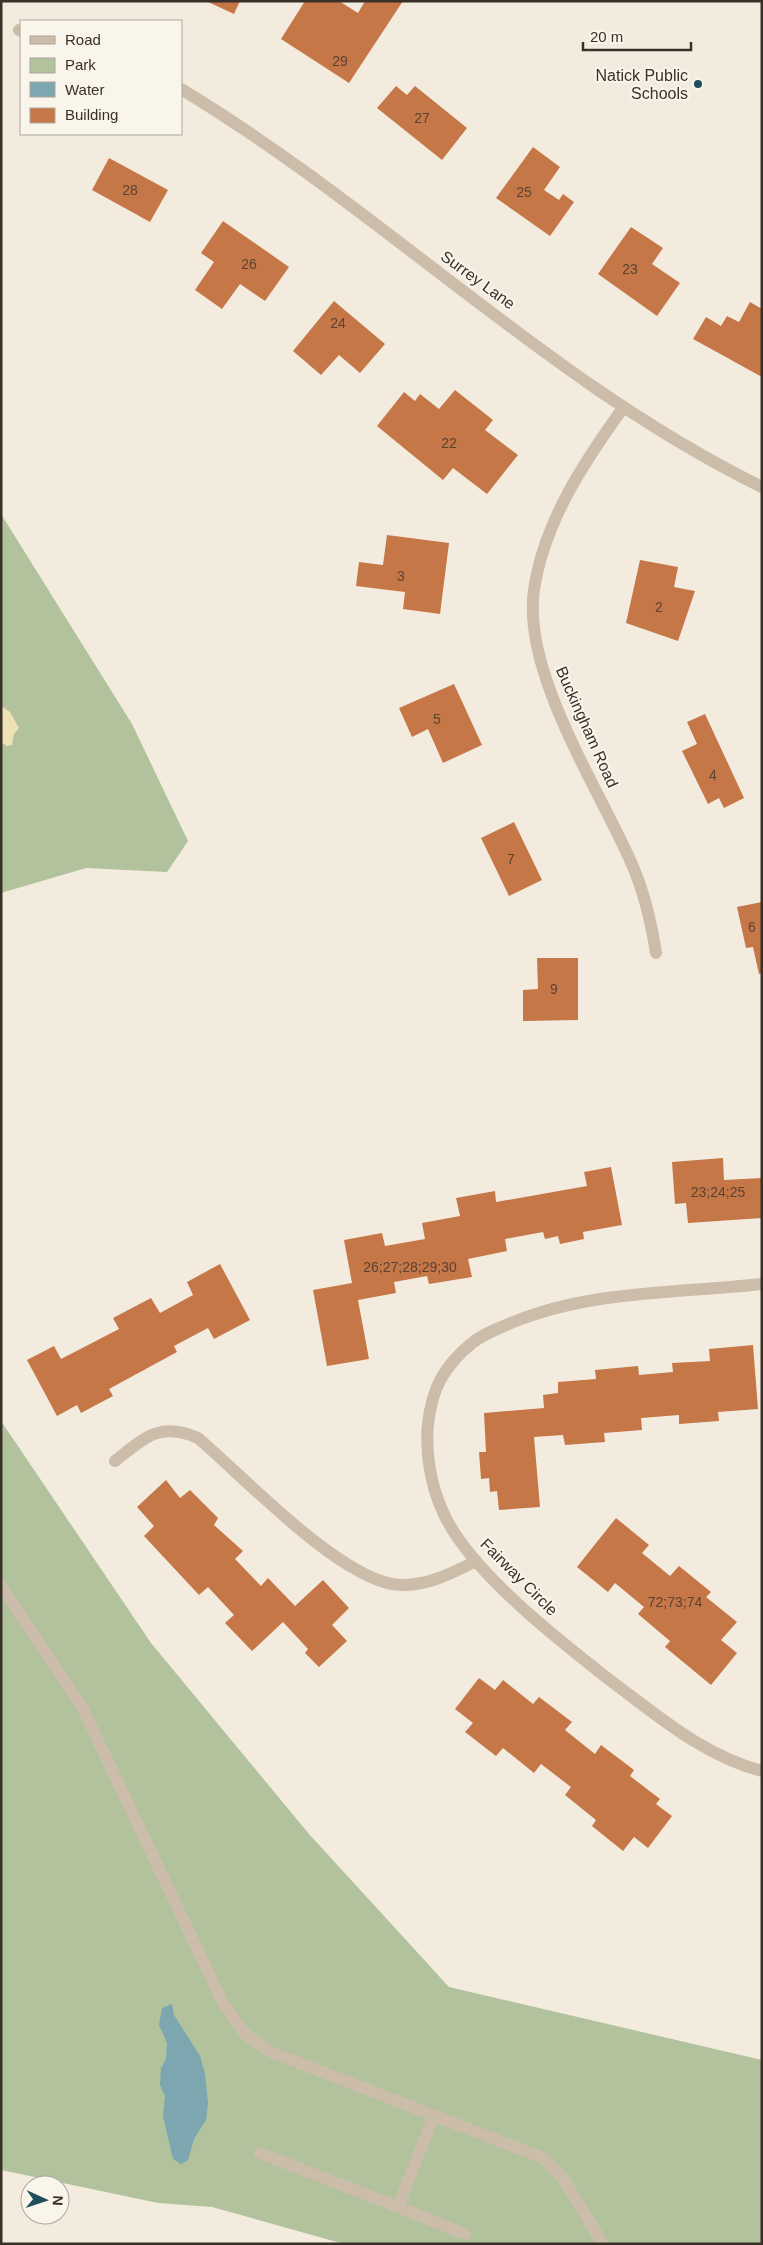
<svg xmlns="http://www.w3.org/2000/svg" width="763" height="2245" font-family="Arial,sans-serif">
	<rect width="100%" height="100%" fill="#f3ecde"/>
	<g fill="#b1c29d">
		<path d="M 1,514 L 132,724 L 188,841 L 167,872 L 86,868 L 1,893 Z"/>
		<path d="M 1,1421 L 151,1643 L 309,1834 L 449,1987 L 762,2060 L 762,2244 L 344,2244 L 212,2207 L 158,2203 L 1,2170 Z"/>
	</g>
	<path fill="#eee2b5" d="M 1,706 L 10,712 L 19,728 L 14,734 L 12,745 L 7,746 L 1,742 Z"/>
	<path fill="#7ca7b0" d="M 172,2004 L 174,2015 L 200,2056 L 205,2074 L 208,2103 L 206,2120 L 194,2139 L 188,2160 L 181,2164 L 173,2159 L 163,2116 L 165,2096 L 160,2085 L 161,2068 L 166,2059 L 167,2043 L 159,2025 L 162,2008 Z"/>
	<g fill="#c67748">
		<path d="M 206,1 L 240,1 L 234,14 Z"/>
		<path d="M 305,1 L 339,1 L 358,13 L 365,1 L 403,1 L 349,83 L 281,39 Z"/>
		<path d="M 396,86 L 407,95 L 415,86 L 467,128 L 442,160 L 377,108 Z"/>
		<path d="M 533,147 L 560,167 L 544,190 L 559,200 L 563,194 L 574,202 L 550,236 L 496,198 Z"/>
		<path d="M 109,158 L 168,190 L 150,222 L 92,190 Z"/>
		<path d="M 223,221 L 289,267 L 265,301 L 240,284 L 222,309 L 195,290 L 214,262 L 201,253 Z"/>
		<path d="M 631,227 L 663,248 L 652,264 L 680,283 L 657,316 L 598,274 Z"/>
		<path d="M 334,301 L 385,344 L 360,373 L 339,355 L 321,375 L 293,351 Z"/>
		<path d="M 750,302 L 762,309 L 762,377 L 693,339 L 706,317 L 721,326 L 727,316 L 739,322 Z"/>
		<path d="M 455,390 L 493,420 L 485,430 L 518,455 L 487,494 L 453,468 L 443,480 L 377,426 L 404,392 L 415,401 L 420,394 L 439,409 Z"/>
		<path d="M 387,535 L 449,543 L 440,614 L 403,609 L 405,592 L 356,586 L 359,562 L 383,565 Z"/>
		<path d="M 640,560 L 678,567 L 674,587 L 695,591 L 678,641 L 626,623 Z"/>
		<path d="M 454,684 L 482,745 L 443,763 L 428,729 L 412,737 L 399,708 Z"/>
		<path d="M 705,714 L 744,798 L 724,808 L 719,798 L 708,804 L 682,751 L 697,744 L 687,722 Z"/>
		<path d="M 514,822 L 542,880 L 509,896 L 481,838 Z"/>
		<path d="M 762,902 L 762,973 L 759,974 L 753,947 L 746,948 L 737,907 Z"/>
		<path d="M 537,958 L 578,958 L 578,1020 L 523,1021 L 523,990 L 538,989 Z"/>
		<path d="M 723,1158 L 724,1180 L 762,1178 L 762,1218 L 688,1223 L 686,1203 L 675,1204 L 672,1162 Z"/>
		<path d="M 611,1167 L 622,1225 L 583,1232 L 584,1239 L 560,1244 L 558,1236 L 545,1239 L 543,1232 L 505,1239 L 507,1251 L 468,1259 L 472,1277 L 429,1284 L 427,1276 L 394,1282 L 396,1293 L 358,1300 L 369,1359 L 327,1366 L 313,1290 L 352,1283 L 344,1240 L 382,1233 L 385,1246 L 425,1239 L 422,1223 L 460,1216 L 456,1198 L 495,1191 L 496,1202 L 587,1186 L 584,1172 Z"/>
		<path d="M 220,1264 L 250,1320 L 214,1339 L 208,1328 L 174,1346 L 177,1352 L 109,1389 L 113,1396 L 81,1413 L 77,1405 L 57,1416 L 27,1360 L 54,1346 L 61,1359 L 119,1329 L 113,1318 L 151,1298 L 160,1313 L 193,1295 L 187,1282 Z"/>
		<path d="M 753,1345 L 758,1409 L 718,1412 L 719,1421 L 679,1424 L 679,1415 L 641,1418 L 642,1430 L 604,1433 L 605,1442 L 565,1445 L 563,1435 L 534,1437 L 540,1507 L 499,1510 L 497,1491 L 490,1492 L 489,1478 L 481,1479 L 479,1452 L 486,1452 L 484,1413 L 544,1408 L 543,1395 L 558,1393 L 558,1382 L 596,1379 L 595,1370 L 638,1366 L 639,1375 L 673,1372 L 672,1363 L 710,1361 L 709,1349 Z"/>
		<path d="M 166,1480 L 180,1498 L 190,1490 L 218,1518 L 214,1525 L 243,1551 L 235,1559 L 261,1586 L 268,1578 L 295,1606 L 323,1580 L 349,1608 L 332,1625 L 347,1641 L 319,1667 L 305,1653 L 308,1649 L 283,1622 L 252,1651 L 225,1623 L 234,1615 L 208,1587 L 199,1595 L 144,1536 L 154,1526 L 137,1507 Z"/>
		<path d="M 616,1518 L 649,1545 L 642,1553 L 670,1576 L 679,1566 L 711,1592 L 706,1597 L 737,1622 L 721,1640 L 737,1653 L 711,1685 L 665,1647 L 670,1641 L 638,1614 L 644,1607 L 615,1583 L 608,1592 L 577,1567 Z"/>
		<path d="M 479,1678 L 495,1690 L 503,1680 L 533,1704 L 539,1697 L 572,1722 L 565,1730 L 595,1754 L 601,1745 L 634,1770 L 630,1776 L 660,1799 L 656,1804 L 672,1816 L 648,1848 L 634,1837 L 623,1851 L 592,1826 L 596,1820 L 565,1795 L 571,1787 L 541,1764 L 534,1773 L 503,1748 L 496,1756 L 465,1732 L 473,1723 L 455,1709 Z"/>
	</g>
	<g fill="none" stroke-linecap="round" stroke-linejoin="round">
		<g stroke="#cbbda9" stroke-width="12">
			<path d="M 115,1461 C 144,1438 160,1421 198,1438 C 246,1479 333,1572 392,1584 C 421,1589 451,1574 476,1561"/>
			<path d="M 1,1586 L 82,1707 L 223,2003 L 245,2034 L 271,2052 L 543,2158 L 563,2178 L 603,2244"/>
			<path d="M 434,2116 L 398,2207 L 465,2234"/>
			<path d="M 260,2153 L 398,2207"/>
		</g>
		<g stroke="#cbbda9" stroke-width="12">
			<path d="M 19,30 L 21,31"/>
			<path d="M 181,89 C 382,210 550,383 762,487"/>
			<path d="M 623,408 C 584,462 544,522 534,590 C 522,672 598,787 631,862 C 644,891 651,921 656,953"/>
			<path d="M 762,1284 C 680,1293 594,1290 516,1321 C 501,1327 485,1333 472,1343 C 444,1366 432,1388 428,1424 C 425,1453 431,1486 443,1512 C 468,1570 561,1642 611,1681 C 658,1716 704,1756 762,1771"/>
		</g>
	</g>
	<circle fill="#1e4f5a" stroke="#faf5eb" stroke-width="2" cx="698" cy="84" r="5"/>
	<g text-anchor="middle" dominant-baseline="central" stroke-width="4" stroke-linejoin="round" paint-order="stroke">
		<g font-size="14" fill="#5c4231">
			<text x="340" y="61">29</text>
			<text x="422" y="118">27</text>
			<text x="130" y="190">28</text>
			<text x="524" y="192">25</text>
			<text x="249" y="264">26</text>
			<text x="630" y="269">23</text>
			<text x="338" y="323">24</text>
			<text x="449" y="443">22</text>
			<text x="401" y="576">3</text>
			<text x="659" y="607">2</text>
			<text x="437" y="719">5</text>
			<text x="713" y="775">4</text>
			<text x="511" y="859">7</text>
			<text x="752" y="927">6</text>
			<text x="554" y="989">9</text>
			<text x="718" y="1192">23;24;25</text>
			<text x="410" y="1267">26;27;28;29;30</text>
			<text x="675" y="1602">72;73;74</text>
		</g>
		<g font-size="16" fill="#383029" stroke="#faf5eb" text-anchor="end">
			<text x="688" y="75">Natick Public<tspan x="688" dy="18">Schools</tspan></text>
		</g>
		<g font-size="16" fill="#383029" stroke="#faf5eb">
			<text transform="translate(478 280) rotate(36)">Surrey Lane</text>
			<text transform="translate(587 727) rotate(66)">Buckingham Road</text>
			<text transform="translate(519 1577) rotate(45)">Fairway Circle</text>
		</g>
	</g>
	<rect width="763" height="2245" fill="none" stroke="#383029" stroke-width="5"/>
	<rect x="20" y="20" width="162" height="115" fill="#faf5eb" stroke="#aca69d"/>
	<rect x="30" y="36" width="25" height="8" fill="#cbbda9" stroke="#aca69d"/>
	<text x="65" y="45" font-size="15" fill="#383029">Road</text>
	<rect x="30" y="58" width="25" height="15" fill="#b1c29d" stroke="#aca69d"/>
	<text x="65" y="70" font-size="15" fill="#383029">Park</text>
	<rect x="30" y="82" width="25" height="15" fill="#7ca7b0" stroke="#aca69d"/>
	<text x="65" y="95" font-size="15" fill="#383029">Water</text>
	<rect x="30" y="108" width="25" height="15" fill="#c67748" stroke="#aca69d"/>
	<text x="65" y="120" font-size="15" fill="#383029">Building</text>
	<g transform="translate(45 2200) rotate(93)"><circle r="24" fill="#faf5eb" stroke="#aca69d"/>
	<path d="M0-4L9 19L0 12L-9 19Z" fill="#1e4f5a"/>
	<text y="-8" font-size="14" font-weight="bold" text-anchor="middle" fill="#383029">N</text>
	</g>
	<path d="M583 42v8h108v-8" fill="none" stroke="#383029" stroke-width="2.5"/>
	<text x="590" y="42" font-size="15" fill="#383029" stroke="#faf5eb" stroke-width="4" paint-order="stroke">20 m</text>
</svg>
